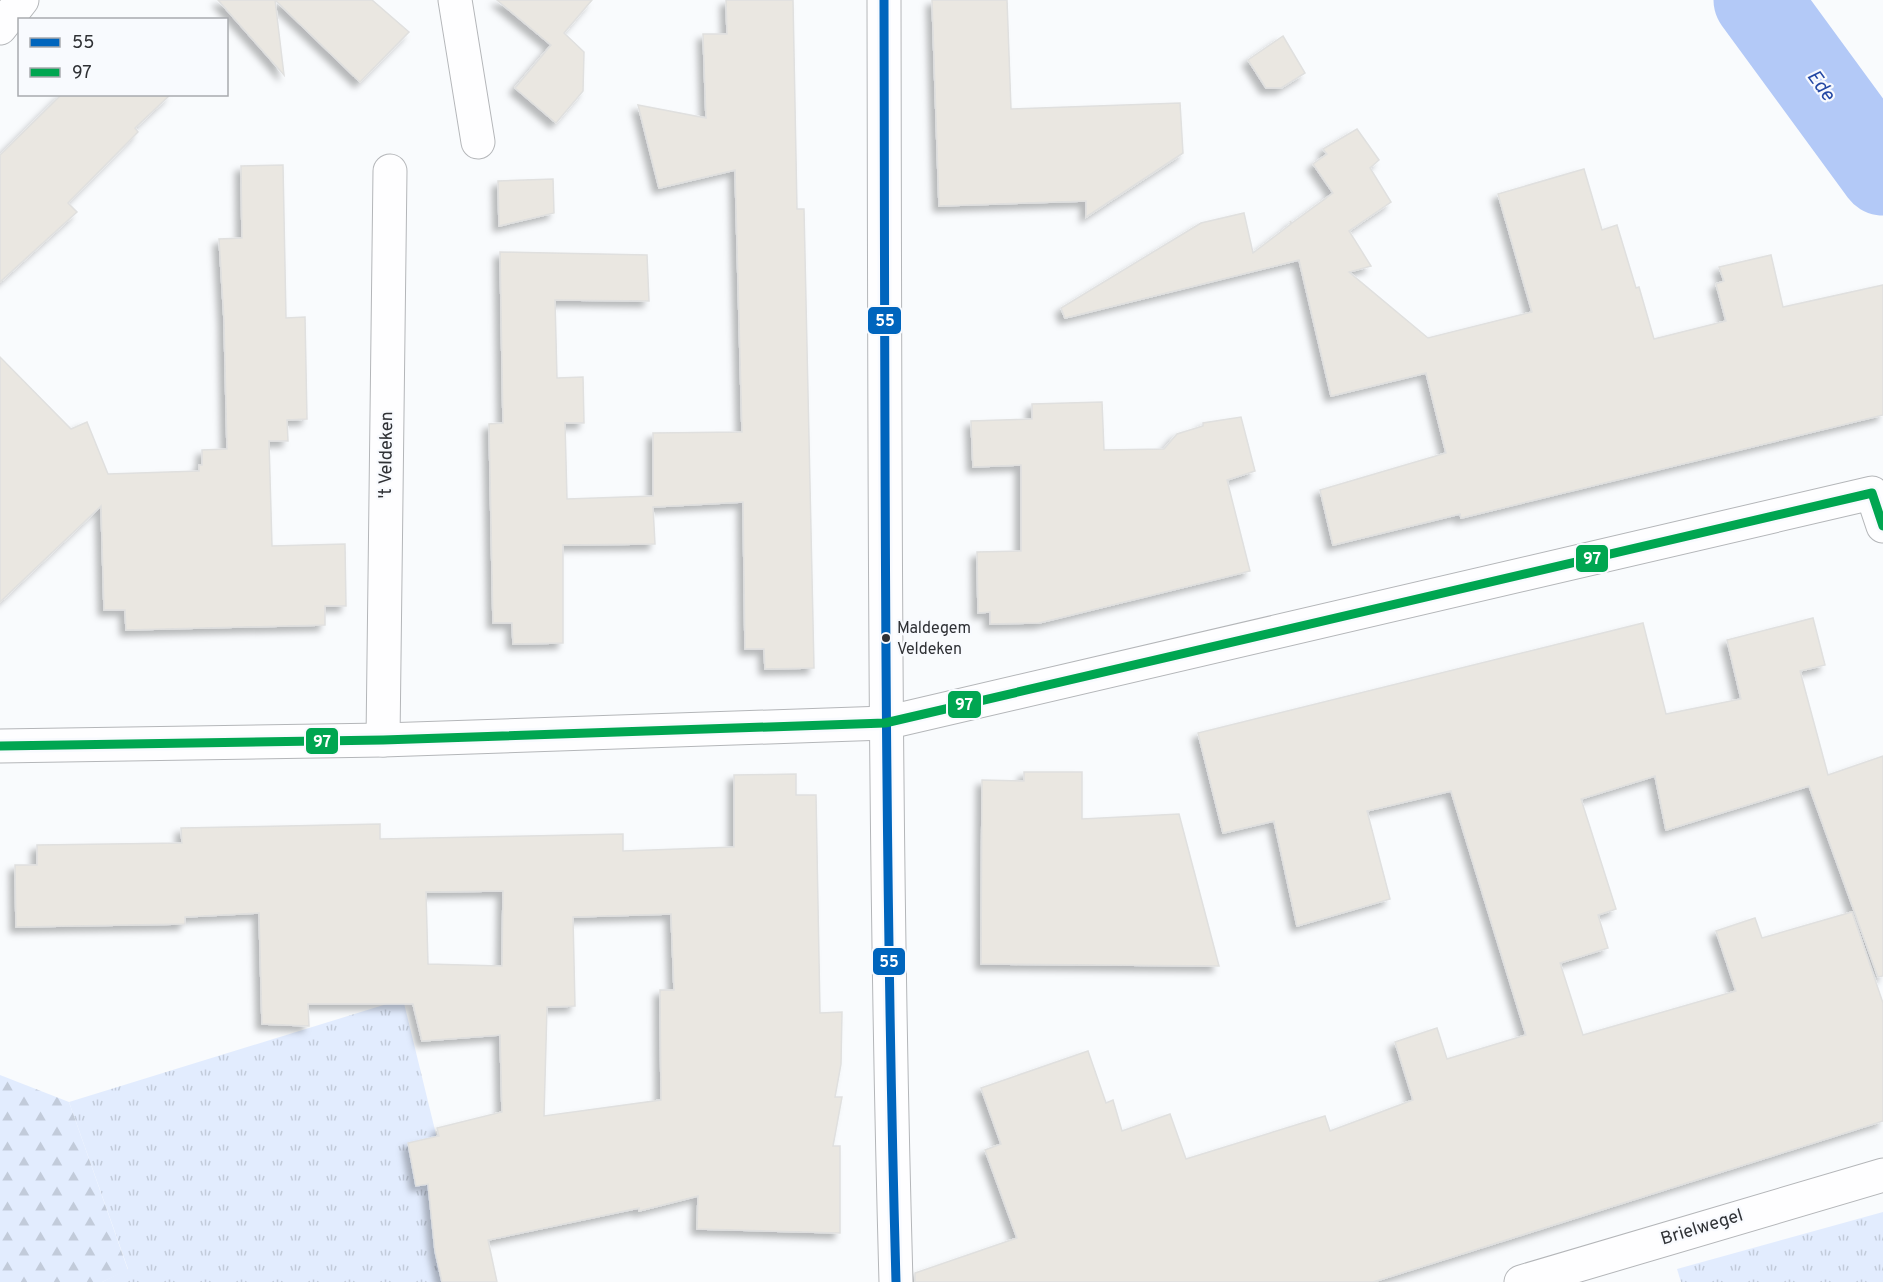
<svg xmlns="http://www.w3.org/2000/svg" width="1883" height="1282" font-family="Overpass,sans-serif">
	<defs>
		<pattern id="grass-tufts" width="24" height="20" patternUnits="userSpaceOnUse" patternTransform="scale(1.5)"><rect width="24" height="20" fill="#e2ecfe"/><path d="M3 7l-1-3M5 7V3M7 7l1-3M15 17l-1-3M17 17v-4M19 17l1-3" fill="none" stroke="#c2cbda"/></pattern>
		<pattern id="forest-firs" width="22" height="20" patternUnits="userSpaceOnUse" patternTransform="scale(1.5)"><rect width="22" height="20" fill="#e2ecfe"/><path d="M5 1l3.5 6h-7zM16 11l3.5 6h-7z" fill="#c2cbda"/></pattern>
		<filter id="shadow"><feDropShadow dx="-5.5" dy="5.5" stdDeviation="3" flood-color="#0004"/></filter>
	</defs>
	<rect width="100%" height="100%" fill="#f9fbfd"/>
	<g fill="url(#grass-tufts)">
		<path d="M 403,999 L 472,1282 L 102,1282 L 128,1269 L 69,1102 Z"/>
		<path d="M 1883,1212 L 1883,1282 L 1681,1282 L 1677,1269 Z"/>
	</g>
	<path fill="url(#forest-firs)" d="M 0,1075 L 69,1102 L 128,1270 L 102,1282 L 0,1282 Z"/>
	<g fill="none" stroke-linecap="round" stroke-linejoin="round">
		<path stroke="#b3c9f7" stroke-width="87" d="M 1757,0 L 1883,172"/>
	</g>
	<g fill="#eae7e1" stroke="#e0e0df" stroke-width="1.5" fill-rule="evenodd" filter="url(#shadow)">
		<path d="M 218,0 L 372,0 L 409,32 L 360,82 L 275,0 L 284,75 Z"/>
		<path d="M 497,0 L 592,0 L 564,33 L 584,52 L 583,91 L 556,123 L 515,88 L 551,45 Z"/>
		<path d="M 726,0 L 793,0 L 797,209 L 804,209 L 814,668 L 765,669 L 764,649 L 745,649 L 743,502 L 653,507 L 655,544 L 563,545 L 563,643 L 513,644 L 512,623 L 493,623 L 489,424 L 503,423 L 500,252 L 647,255 L 649,301 L 555,300 L 557,378 L 583,377 L 584,423 L 565,423 L 567,499 L 653,496 L 653,433 L 742,432 L 735,170 L 659,188 L 638,105 L 706,118 L 703,34 L 727,34 Z"/>
		<path d="M 932,0 L 1007,0 L 1011,109 L 1180,103 L 1183,153 L 1086,217 L 1086,201 L 939,206 Z"/>
		<path d="M 1283,36 L 1305,73 L 1281,88 L 1266,88 L 1248,60 Z"/>
		<path d="M 62,94 L 171,94 L 135,128 L 138,132 L 68,203 L 77,212 L 0,282 L 0,155 Z"/>
		<path d="M 1357,129 L 1379,160 L 1370,168 L 1391,202 L 1349,231 L 1371,266 L 1349,272 L 1428,338 L 1532,312 L 1498,194 L 1584,169 L 1602,230 L 1617,225 L 1636,288 L 1639,287 L 1654,339 L 1726,321 L 1716,284 L 1724,281 L 1719,267 L 1771,255 L 1783,307 L 1883,285 L 1883,415 L 1461,518 L 1460,514 L 1333,545 L 1320,490 L 1446,453 L 1426,373 L 1331,396 L 1299,260 L 1065,318 L 1061,308 L 1201,223 L 1244,213 L 1253,253 L 1291,224 L 1290,221 L 1292,223 L 1333,193 L 1313,164 L 1327,154 L 1323,149 Z"/>
		<path d="M 283,165 L 286,318 L 305,317 L 307,419 L 287,420 L 288,441 L 269,441 L 272,546 L 345,544 L 346,606 L 325,606 L 325,625 L 126,630 L 125,610 L 104,610 L 101,506 L 0,602 L 0,357 L 71,429 L 87,422 L 108,474 L 199,471 L 199,465 L 202,465 L 202,450 L 227,449 L 224,320 L 219,239 L 242,238 L 241,166 Z"/>
		<path d="M 553,179 L 554,213 L 499,226 L 498,181 Z"/>
		<path d="M 1102,402 L 1104,450 L 1164,449 L 1177,434 L 1203,426 L 1203,423 L 1241,417 L 1255,471 L 1227,480 L 1250,571 L 1039,623 L 990,624 L 990,612 L 978,613 L 977,552 L 1021,551 L 1021,465 L 973,467 L 971,421 L 1032,419 L 1032,404 Z"/>
		<path d="M 1813,618 L 1825,665 L 1800,671 L 1828,775 L 1883,756 L 1883,976 L 1878,977 L 1809,786 L 1666,830 L 1655,776 L 1581,799 L 1616,909 L 1598,915 L 1608,948 L 1560,963 L 1583,1035 L 1736,991 L 1716,931 L 1755,918 L 1762,938 L 1852,912 L 1883,1003 L 1883,1121 L 1373,1282 L 915,1282 L 915,1273 L 1017,1238 L 985,1150 L 1001,1144 L 981,1088 L 1088,1051 L 1106,1103 L 1113,1100 L 1122,1131 L 1170,1114 L 1186,1159 L 1325,1116 L 1330,1131 L 1413,1100 L 1395,1042 L 1437,1028 L 1447,1059 L 1526,1035 L 1451,791 L 1367,811 L 1390,899 L 1297,926 L 1274,821 L 1223,833 L 1198,733 L 1643,623 L 1666,714 L 1741,699 L 1727,640 Z"/>
		<path d="M 1024,772 L 1082,772 L 1082,819 L 1179,814 L 1219,966 L 981,964 L 982,780 L 1024,781 Z"/>
		<path d="M 796,774 L 796,795 L 816,795 L 820,1013 L 842,1012 L 841,1064 L 835,1097 L 842,1097 L 833,1146 L 840,1146 L 840,1233 L 697,1229 L 698,1196 L 639,1211 L 639,1208 L 488,1240 L 497,1282 L 442,1282 L 435,1251 L 428,1184 L 416,1186 L 408,1143 L 439,1136 L 437,1128 L 502,1112 L 500,1035 L 422,1041 L 413,1004 L 308,1004 L 309,1026 L 262,1024 L 259,913 L 185,917 L 185,924 L 16,927 L 15,865 L 37,865 L 37,845 L 182,843 L 181,828 L 380,824 L 380,839 L 623,834 L 623,851 L 734,847 L 734,775 ZM 503,891 L 502,966 L 428,964 L 426,892 ZM 671,914 L 674,990 L 660,990 L 661,1100 L 544,1116 L 547,1007 L 575,1006 L 573,917 Z"/>
	</g>
	<g fill="none" stroke-linecap="round" stroke-linejoin="round">
		<g stroke="#b4b6b9" stroke-width="35">
			<g id="street">
				<path d="M 455,0 L 478,142"/>
				<path d="M 884,0 C 885,427 884,855 896,1282"/>
				<path d="M 0,28 L 22,0"/>
				<path d="M 383,740 L 390,171"/>
				<path d="M 0,746 L 383,740 L 885,723 L 1872,493 L 1883,526"/>
				<path d="M 1521,1282 L 1883,1175"/>
			</g>
		</g>
		<use href="#street" stroke="#fefeff" stroke-width="33"/>
		<g stroke="#f8fafe" stroke-width="14">
			<path id="bus-1" d="M 884,0 C 885,427 884,855 896,1282"/>
		</g>
		<g stroke="#f8fafe" stroke-width="14">
			<path id="bus-2" d="M 0,746 L 383,740 L 885,723 L 1872,493 L 1883,526"/>
		</g>
		<use href="#bus-1" stroke="#0065bd" stroke-width="9"/>
		<use href="#bus-2" stroke="#00a651" stroke-width="9"/>
	</g>
	<circle fill="#2f3135" stroke="#f8fafe" stroke-width="2" cx="886" cy="638" r="5"/>
	<g text-anchor="middle" dominant-baseline="central" stroke-width="4.5" stroke-linejoin="round" paint-order="stroke">
		<g font-size="16" fill="#2f3135" stroke="#f8fafe" text-anchor="start">
			<text x="897" y="629">Maldegem<tspan x="897" dy="21">Veldeken</tspan></text>
		</g>
		<g font-size="18" fill="#2f3135" stroke="#f8fafe">
			<text transform="translate(387 455) rotate(-89)">'t Veldeken</text>
			<text transform="translate(1702 1228) rotate(-17)">Brielwegel</text>
		</g>
		<g font-size="20" font-style="italic" fill="#2448a4" stroke="#f8fafe">
			<text transform="translate(1820 86) rotate(54)">Ede</text>
		</g>
	</g>
	<g stroke="#f8fafe" stroke-width="2">
		<rect x="867" y="306" width="35" height="29" rx="6" fill="#0065bd"/>
		<rect x="1575" y="544" width="34" height="29" rx="6" fill="#00a651"/>
		<rect x="947" y="690" width="35" height="29" rx="6" fill="#00a651"/>
		<rect x="305" y="727" width="34" height="28" rx="6" fill="#00a651"/>
		<rect x="872" y="947" width="34" height="29" rx="6" fill="#0065bd"/>
	</g>
	<g font-size="16" text-anchor="middle" font-weight="bold" fill="#fff">
		<text x="885" y="326">55</text>
		<text x="1592" y="564">97</text>
		<text x="964" y="710">97</text>
		<text x="322" y="747">97</text>
		<text x="889" y="967">55</text>
	</g>
	<rect x="18" y="18" width="210" height="78" fill="#f8fafe" stroke="#a8aaae" stroke-width="1.5"/>
	<rect x="30" y="38" width="30" height="9" fill="#0065bd" stroke="#a8aaae" stroke-width="1.5"/>
	<text x="72" y="48" font-size="18" fill="#2f3135">55</text>
	<rect x="30" y="68" width="30" height="9" fill="#00a651" stroke="#a8aaae" stroke-width="1.5"/>
	<text x="72" y="78" font-size="18" fill="#2f3135">97</text>
</svg>
